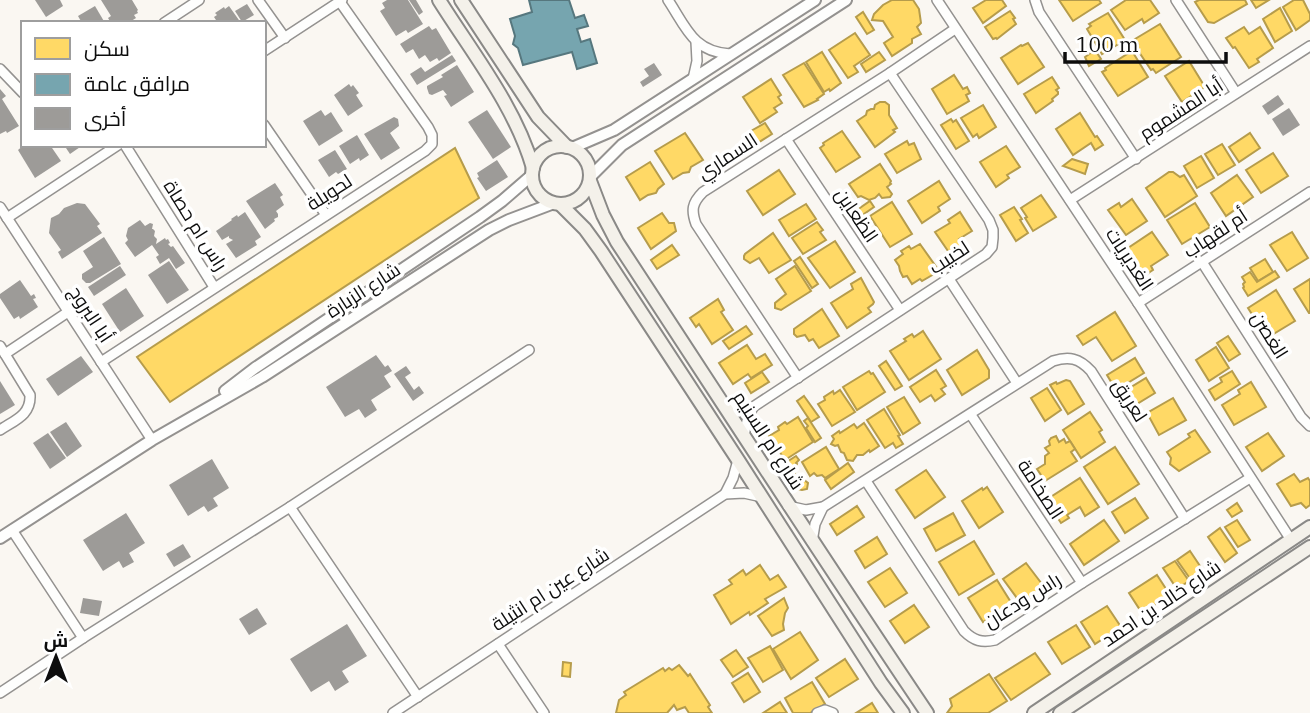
<svg xmlns="http://www.w3.org/2000/svg" width="1310" height="713" font-family="'IBM Plex Serif',Cairo,serif">
	<rect width="100%" height="100%" fill="#faf7f2"/>
	<g fill="#ffd966" stroke="#b69c4b" stroke-width="2">
		<path d="M 892,0 L 913,0 L 919,9 L 921,23 L 917,27 L 921,34 L 912,39 L 912,43 L 892,56 L 884,43 L 893,37 L 883,21 L 872,20 L 874,14 L 883,5 Z"/>
		<path d="M 986,0 L 1002,0 L 1006,6 L 983,23 L 973,8 Z"/>
		<path d="M 1059,0 L 1099,0 L 1101,3 L 1073,21 Z"/>
		<path d="M 1126,0 L 1150,0 L 1159,13 L 1144,23 L 1142,19 L 1125,30 L 1111,10 Z"/>
		<path d="M 1199,0 L 1245,0 L 1247,4 L 1214,23 L 1208,22 L 1195,2 Z"/>
		<path d="M 1251,0 L 1269,0 L 1256,8 Z"/>
		<path d="M 1294,0 L 1303,0 L 1310,14 L 1310,20 L 1296,30 L 1283,7 Z"/>
		<path d="M 1280,8 L 1292,31 L 1275,42 L 1263,19 Z"/>
		<path d="M 1010,11 L 1015,18 L 1013,19 L 1016,24 L 997,39 L 996,38 L 993,39 L 985,27 Z"/>
		<path d="M 863,12 L 874,30 L 867,34 L 856,17 Z"/>
		<path d="M 1108,13 L 1125,40 L 1102,54 L 1087,29 L 1091,26 L 1089,24 Z"/>
		<path d="M 1160,24 L 1181,57 L 1156,73 L 1153,69 L 1151,70 L 1135,46 L 1138,44 L 1135,39 Z"/>
		<path d="M 1244,27 L 1249,34 L 1260,27 L 1273,48 L 1257,59 L 1259,62 L 1249,68 L 1235,47 L 1233,48 L 1226,38 Z"/>
		<path d="M 855,33 L 870,55 L 854,66 L 858,72 L 848,78 L 829,50 Z"/>
		<path d="M 1028,43 L 1044,67 L 1018,84 L 1001,58 L 1021,45 L 1022,46 Z"/>
		<path d="M 1095,50 L 1101,59 L 1089,66 L 1085,57 Z"/>
		<path d="M 1132,51 L 1148,77 L 1118,96 L 1102,72 L 1106,70 L 1105,68 Z"/>
		<path d="M 822,52 L 841,83 L 830,91 L 829,89 L 824,92 L 806,62 Z"/>
		<path d="M 879,52 L 885,60 L 866,72 L 861,64 Z"/>
		<path d="M 1189,61 L 1205,87 L 1182,102 L 1165,76 Z"/>
		<path d="M 804,63 L 824,94 L 817,99 L 818,100 L 804,107 L 783,75 Z"/>
		<path d="M 954,75 L 963,89 L 967,87 L 970,93 L 966,95 L 969,101 L 947,114 L 932,89 Z"/>
		<path d="M 1052,77 L 1059,88 L 1056,90 L 1058,92 L 1058,94 L 1052,99 L 1053,101 L 1036,113 L 1024,94 Z"/>
		<path d="M 771,79 L 781,95 L 778,97 L 782,103 L 774,108 L 777,112 L 760,123 L 743,97 Z"/>
		<path d="M 880,102 L 885,102 L 889,105 L 889,115 L 897,128 L 893,130 L 895,132 L 875,147 L 857,121 L 866,115 L 867,111 L 871,109 L 874,109 L 875,105 Z"/>
		<path d="M 983,105 L 996,127 L 979,138 L 977,134 L 973,137 L 961,118 Z"/>
		<path d="M 1080,113 L 1095,137 L 1097,136 L 1103,145 L 1095,150 L 1091,143 L 1073,155 L 1056,129 Z"/>
		<path d="M 951,119 L 953,122 L 956,120 L 969,141 L 956,149 L 941,125 Z"/>
		<path d="M 765,123 L 772,134 L 756,144 L 749,132 Z"/>
		<path d="M 842,131 L 860,157 L 836,172 L 820,148 L 824,145 L 823,143 Z"/>
		<path d="M 685,133 L 703,160 L 691,167 L 689,172 L 683,173 L 673,179 L 655,151 Z"/>
		<path d="M 1250,133 L 1260,148 L 1239,162 L 1229,147 Z"/>
		<path d="M 907,141 L 909,145 L 914,143 L 921,159 L 897,173 L 885,154 Z"/>
		<path d="M 1222,144 L 1235,165 L 1218,175 L 1205,154 Z"/>
		<path d="M 1006,146 L 1020,167 L 1007,175 L 1009,178 L 996,187 L 980,162 Z"/>
		<path d="M 455,148 L 479,198 L 170,402 L 137,357 Z"/>
		<path d="M 1273,153 L 1288,176 L 1261,193 L 1246,170 Z"/>
		<path d="M 1201,156 L 1214,178 L 1197,188 L 1184,166 Z"/>
		<path d="M 1072,159 L 1088,164 L 1085,174 L 1063,166 Z"/>
		<path d="M 650,162 L 664,184 L 658,189 L 656,193 L 648,195 L 640,200 L 626,177 Z"/>
		<path d="M 880,164 L 891,181 L 890,183 L 891,184 L 887,187 L 892,194 L 890,197 L 882,198 L 879,194 L 875,198 L 869,200 L 861,196 L 858,197 L 849,184 Z"/>
		<path d="M 779,170 L 795,194 L 763,215 L 747,191 Z"/>
		<path d="M 1169,172 L 1173,172 L 1180,177 L 1184,175 L 1197,196 L 1165,217 L 1146,188 Z"/>
		<path d="M 1237,175 L 1253,197 L 1226,216 L 1211,193 Z"/>
		<path d="M 939,181 L 950,199 L 938,207 L 940,211 L 922,223 L 908,201 Z"/>
		<path d="M 1041,195 L 1056,217 L 1033,231 L 1025,218 L 1027,217 L 1021,208 Z"/>
		<path d="M 1132,199 L 1147,221 L 1126,235 L 1108,210 L 1119,203 L 1121,207 Z"/>
		<path d="M 870,201 L 874,207 L 861,216 L 857,210 Z"/>
		<path d="M 892,202 L 912,234 L 890,247 L 870,216 Z"/>
		<path d="M 1195,203 L 1210,227 L 1182,244 L 1167,220 Z"/>
		<path d="M 806,204 L 816,219 L 789,236 L 779,220 Z"/>
		<path d="M 1014,207 L 1022,219 L 1020,220 L 1028,233 L 1016,241 L 1000,215 Z"/>
		<path d="M 960,212 L 972,231 L 959,239 L 963,246 L 950,254 L 935,232 L 950,223 L 948,220 Z"/>
		<path d="M 662,213 L 669,223 L 674,223 L 676,231 L 651,249 L 638,228 Z"/>
		<path d="M 817,222 L 823,230 L 820,232 L 826,240 L 803,254 L 792,238 Z"/>
		<path d="M 1152,232 L 1168,255 L 1151,266 L 1153,270 L 1142,277 L 1125,250 Z"/>
		<path d="M 1292,232 L 1308,258 L 1287,271 L 1270,245 Z"/>
		<path d="M 773,233 L 791,260 L 769,273 L 759,258 L 750,263 L 744,259 L 744,256 L 745,254 Z"/>
		<path d="M 835,241 L 855,272 L 830,288 L 808,258 Z"/>
		<path d="M 920,244 L 937,268 L 931,272 L 934,274 L 922,281 L 920,279 L 912,284 L 907,276 L 903,277 L 900,271 L 899,266 L 895,260 L 903,254 L 901,251 L 909,246 L 911,249 Z"/>
		<path d="M 672,245 L 679,255 L 657,269 L 651,260 Z"/>
		<path d="M 800,257 L 818,284 L 812,288 L 794,261 Z"/>
		<path d="M 1265,259 L 1273,272 L 1258,281 L 1250,268 Z"/>
		<path d="M 795,266 L 811,291 L 781,310 L 775,308 L 775,303 L 786,294 L 776,279 Z"/>
		<path d="M 1275,271 L 1279,277 L 1248,296 L 1243,288 L 1244,287 L 1243,284 L 1245,282 L 1242,277 L 1250,272 L 1257,282 Z"/>
		<path d="M 861,278 L 874,302 L 873,304 L 868,308 L 871,312 L 847,328 L 831,303 L 853,289 L 851,284 Z"/>
		<path d="M 1310,279 L 1310,313 L 1309,313 L 1294,289 Z"/>
		<path d="M 1276,290 L 1295,321 L 1267,338 L 1248,308 Z"/>
		<path d="M 718,299 L 724,310 L 721,312 L 733,330 L 712,344 L 699,324 L 696,327 L 690,318 Z"/>
		<path d="M 822,309 L 839,336 L 819,348 L 813,339 L 809,341 L 805,335 L 797,337 L 794,334 L 794,329 Z"/>
		<path d="M 1115,312 L 1136,346 L 1112,361 L 1096,337 L 1083,345 L 1077,336 Z"/>
		<path d="M 746,326 L 752,334 L 729,349 L 723,341 Z"/>
		<path d="M 923,331 L 941,359 L 909,380 L 890,351 L 906,341 L 904,339 L 912,334 L 914,337 Z"/>
		<path d="M 1228,336 L 1240,354 L 1229,361 L 1217,343 Z"/>
		<path d="M 747,345 L 756,359 L 765,354 L 772,365 L 751,378 L 748,374 L 733,384 L 719,363 Z"/>
		<path d="M 1216,347 L 1229,368 L 1209,381 L 1196,360 Z"/>
		<path d="M 977,350 L 989,370 L 989,378 L 962,395 L 947,370 Z"/>
		<path d="M 1135,358 L 1144,373 L 1116,390 L 1107,375 Z"/>
		<path d="M 886,361 L 902,386 L 895,390 L 879,366 Z"/>
		<path d="M 936,370 L 946,386 L 941,389 L 945,394 L 935,401 L 931,395 L 920,402 L 910,387 Z"/>
		<path d="M 869,371 L 871,374 L 873,373 L 885,392 L 857,410 L 843,387 Z"/>
		<path d="M 1232,371 L 1240,384 L 1215,400 L 1209,390 L 1222,382 L 1220,378 Z"/>
		<path d="M 762,372 L 769,382 L 751,393 L 745,383 Z"/>
		<path d="M 1146,378 L 1155,393 L 1127,410 L 1118,395 Z"/>
		<path d="M 1066,380 L 1070,381 L 1084,404 L 1068,414 L 1050,385 L 1056,382 L 1057,384 Z"/>
		<path d="M 1251,382 L 1266,407 L 1234,425 L 1222,405 L 1240,394 L 1238,390 Z"/>
		<path d="M 1047,388 L 1061,410 L 1045,421 L 1031,398 Z"/>
		<path d="M 840,390 L 855,412 L 832,426 L 818,404 L 825,400 L 824,397 L 833,391 L 834,394 Z"/>
		<path d="M 804,396 L 819,417 L 811,422 L 797,401 Z"/>
		<path d="M 904,397 L 920,423 L 903,434 L 887,407 Z"/>
		<path d="M 1173,398 L 1186,420 L 1159,435 L 1147,413 Z"/>
		<path d="M 884,409 L 900,435 L 898,436 L 903,444 L 896,448 L 893,443 L 885,448 L 867,420 Z"/>
		<path d="M 1090,412 L 1102,430 L 1099,432 L 1105,442 L 1081,458 L 1063,430 Z"/>
		<path d="M 798,417 L 813,442 L 785,460 L 769,436 L 779,430 L 778,427 L 785,422 L 787,424 Z"/>
		<path d="M 808,418 L 821,438 L 815,442 L 806,428 L 808,426 L 804,421 Z"/>
		<path d="M 864,423 L 879,446 L 870,452 L 869,450 L 863,455 L 857,455 L 853,461 L 847,460 L 844,453 L 841,452 L 838,445 L 835,446 L 831,444 L 834,439 L 832,436 L 839,431 L 840,433 L 854,424 L 857,428 Z"/>
		<path d="M 1195,430 L 1210,452 L 1179,471 L 1170,464 L 1171,458 L 1167,452 L 1190,437 L 1188,434 Z"/>
		<path d="M 1268,433 L 1284,456 L 1262,471 L 1246,447 Z"/>
		<path d="M 1056,436 L 1059,442 L 1064,439 L 1066,443 L 1070,441 L 1075,449 L 1071,452 L 1077,461 L 1045,481 L 1037,469 L 1045,464 L 1045,456 L 1049,453 L 1045,448 L 1050,445 L 1049,441 L 1051,438 Z"/>
		<path d="M 826,447 L 839,469 L 825,478 L 822,475 L 817,476 L 814,473 L 810,476 L 802,462 Z"/>
		<path d="M 1115,447 L 1139,484 L 1108,504 L 1084,467 Z"/>
		<path d="M 796,456 L 799,460 L 796,463 L 797,464 L 793,471 L 799,480 L 803,479 L 808,483 L 807,489 L 802,490 L 798,489 L 782,465 Z"/>
		<path d="M 848,463 L 854,472 L 831,489 L 825,480 Z"/>
		<path d="M 926,470 L 945,497 L 915,518 L 896,490 Z"/>
		<path d="M 1294,474 L 1300,482 L 1308,478 L 1310,481 L 1310,505 L 1306,508 L 1301,503 L 1291,506 L 1277,484 Z"/>
		<path d="M 1080,478 L 1099,507 L 1085,516 L 1080,507 L 1067,515 L 1069,518 L 1061,523 L 1046,500 Z"/>
		<path d="M 987,487 L 1003,512 L 979,528 L 962,501 L 982,488 L 983,490 Z"/>
		<path d="M 1135,498 L 1148,518 L 1125,533 L 1112,512 Z"/>
		<path d="M 1237,503 L 1242,511 L 1232,517 L 1227,510 Z"/>
		<path d="M 857,506 L 864,517 L 837,535 L 830,524 Z"/>
		<path d="M 953,513 L 965,535 L 936,551 L 924,529 Z"/>
		<path d="M 1104,520 L 1119,541 L 1084,565 L 1070,544 Z"/>
		<path d="M 1237,520 L 1250,540 L 1238,547 L 1225,527 Z"/>
		<path d="M 1220,528 L 1237,553 L 1225,562 L 1208,537 Z"/>
		<path d="M 877,537 L 887,554 L 865,568 L 855,551 Z"/>
		<path d="M 974,541 L 994,574 L 959,595 L 939,562 Z"/>
		<path d="M 1190,551 L 1204,572 L 1191,580 L 1177,560 Z"/>
		<path d="M 1175,561 L 1189,581 L 1177,589 L 1163,568 Z"/>
		<path d="M 1026,563 L 1045,588 L 1022,605 L 1003,579 Z"/>
		<path d="M 760,565 L 770,580 L 778,575 L 786,587 L 765,599 L 768,603 L 750,615 L 749,612 L 731,624 L 714,595 L 732,584 L 729,580 L 743,570 L 746,575 Z"/>
		<path d="M 890,568 L 907,593 L 885,607 L 868,582 Z"/>
		<path d="M 1157,575 L 1170,595 L 1142,613 L 1129,593 Z"/>
		<path d="M 997,580 L 1012,604 L 983,622 L 968,598 Z"/>
		<path d="M 784,598 L 788,608 L 785,613 L 783,624 L 784,630 L 772,636 L 758,616 Z"/>
		<path d="M 914,605 L 929,627 L 905,643 L 890,621 Z"/>
		<path d="M 1107,606 L 1121,627 L 1095,644 L 1081,622 Z"/>
		<path d="M 1076,625 L 1090,647 L 1062,664 L 1048,642 Z"/>
		<path d="M 800,632 L 818,660 L 791,679 L 773,649 Z"/>
		<path d="M 770,646 L 783,670 L 763,682 L 748,658 Z"/>
		<path d="M 736,650 L 748,667 L 733,677 L 721,660 Z"/>
		<path d="M 1035,653 L 1050,674 L 1011,700 L 995,678 Z"/>
		<path d="M 845,659 L 858,679 L 829,697 L 816,678 Z"/>
		<path d="M 563,662 L 571,663 L 570,677 L 562,676 Z"/>
		<path d="M 679,665 L 688,676 L 690,674 L 710,705 L 708,707 L 712,713 L 689,713 L 685,707 L 677,710 L 674,705 L 667,713 L 616,713 L 619,700 L 626,695 L 624,692 L 663,668 L 665,671 L 669,668 L 672,670 Z"/>
		<path d="M 748,673 L 760,692 L 744,702 L 732,683 Z"/>
		<path d="M 989,674 L 1007,701 L 988,713 L 947,713 L 952,706 L 950,699 Z"/>
		<path d="M 812,682 L 825,704 L 810,713 L 793,713 L 785,698 Z"/>
		<path d="M 780,702 L 787,713 L 763,713 Z"/>
		<path d="M 872,703 L 878,713 L 856,713 Z"/>
	</g>
	<path fill="#76a5af" stroke="#56777e" stroke-width="2" d="M 529,0 L 569,0 L 575,18 L 584,15 L 588,26 L 577,29 L 581,42 L 590,39 L 597,63 L 577,69 L 572,52 L 523,65 L 518,48 L 513,44 L 515,36 L 510,19 L 532,12 Z"/>
	<g fill="#9d9b98">
		<path d="M 35,0 L 60,0 L 63,6 L 46,17 Z"/>
		<path d="M 101,0 L 132,0 L 138,10 L 137,11 L 138,13 L 134,15 L 136,18 L 128,23 L 111,23 L 108,18 L 111,16 Z"/>
		<path d="M 387,0 L 408,0 L 423,24 L 408,33 L 406,30 L 396,36 L 380,11 L 385,8 L 382,3 Z"/>
		<path d="M 409,0 L 416,0 L 423,12 L 419,15 Z"/>
		<path d="M 247,4 L 254,15 L 242,22 L 235,11 Z"/>
		<path d="M 95,6 L 105,23 L 82,23 L 78,16 Z"/>
		<path d="M 229,6 L 241,23 L 218,23 L 214,17 L 217,15 L 215,13 L 224,7 L 225,9 Z"/>
		<path d="M 429,26 L 432,30 L 436,28 L 451,53 L 439,61 L 437,58 L 430,62 L 425,55 L 419,59 L 413,49 L 406,53 L 400,44 Z"/>
		<path d="M 452,55 L 456,61 L 417,85 L 410,74 L 421,67 L 425,72 Z"/>
		<path d="M 654,63 L 662,75 L 643,87 L 640,82 L 649,76 L 644,69 Z"/>
		<path d="M 457,65 L 474,92 L 451,107 L 444,96 L 447,95 L 443,90 L 432,95 L 429,94 L 427,88 L 427,86 L 443,77 L 441,75 Z"/>
		<path d="M 349,84 L 351,87 L 353,85 L 359,93 L 356,95 L 363,106 L 348,116 L 334,95 Z"/>
		<path d="M 0,89 L 6,96 L 2,99 L 19,126 L 7,133 L 6,131 L 0,134 Z"/>
		<path d="M 1278,95 L 1284,104 L 1268,115 L 1262,106 Z"/>
		<path d="M 1289,108 L 1300,125 L 1283,136 L 1272,119 Z"/>
		<path d="M 321,110 L 325,116 L 331,112 L 343,131 L 319,146 L 303,121 Z"/>
		<path d="M 487,110 L 511,147 L 493,159 L 468,122 Z"/>
		<path d="M 394,117 L 398,119 L 399,126 L 390,133 L 400,148 L 381,160 L 364,134 Z"/>
		<path d="M 357,135 L 369,155 L 360,161 L 359,158 L 350,164 L 339,146 Z"/>
		<path d="M 24,145 L 50,145 L 61,161 L 35,178 L 18,150 Z"/>
		<path d="M 64,145 L 83,145 L 70,154 Z"/>
		<path d="M 335,150 L 347,169 L 338,174 L 336,172 L 329,177 L 318,160 Z"/>
		<path d="M 497,160 L 508,177 L 486,191 L 477,178 L 479,177 L 477,173 Z"/>
		<path d="M 275,183 L 283,195 L 280,197 L 284,205 L 276,211 L 278,214 L 278,217 L 274,219 L 275,221 L 265,229 L 246,201 Z"/>
		<path d="M 77,203 L 85,204 L 100,224 L 97,226 L 102,233 L 62,259 L 58,252 L 61,250 L 49,233 L 51,218 L 59,214 L 64,208 Z"/>
		<path d="M 245,212 L 261,237 L 255,241 L 257,245 L 236,258 L 226,244 L 233,240 L 229,238 L 229,236 L 222,240 L 216,231 L 232,220 L 231,219 L 237,215 L 238,217 Z"/>
		<path d="M 140,220 L 145,226 L 150,223 L 153,224 L 152,229 L 153,229 L 155,231 L 154,236 L 157,239 L 156,244 L 165,238 L 166,240 L 168,239 L 170,243 L 168,244 L 171,247 L 173,246 L 185,263 L 176,269 L 169,258 L 160,264 L 156,257 L 159,255 L 152,245 L 135,257 L 125,243 L 128,240 L 126,236 L 128,228 Z"/>
		<path d="M 104,237 L 121,264 L 90,283 L 86,283 L 82,279 L 82,274 L 93,267 L 83,251 Z"/>
		<path d="M 169,261 L 189,290 L 167,304 L 148,275 Z"/>
		<path d="M 120,266 L 126,275 L 94,296 L 88,287 Z"/>
		<path d="M 20,280 L 31,296 L 34,294 L 36,298 L 33,299 L 38,307 L 20,319 L 19,316 L 14,319 L 0,298 L 0,294 Z"/>
		<path d="M 126,288 L 144,316 L 120,332 L 102,304 Z"/>
		<path d="M 376,355 L 385,367 L 388,365 L 392,371 L 384,376 L 391,387 L 371,400 L 377,410 L 365,418 L 359,409 L 345,417 L 326,387 Z"/>
		<path d="M 81,356 L 93,372 L 58,396 L 46,379 Z"/>
		<path d="M 406,366 L 411,373 L 405,377 L 414,390 L 419,386 L 424,393 L 413,401 L 394,374 Z"/>
		<path d="M 0,381 L 15,405 L 0,414 Z"/>
		<path d="M 66,422 L 82,446 L 67,457 L 50,432 Z"/>
		<path d="M 48,433 L 66,458 L 50,469 L 33,443 Z"/>
		<path d="M 212,459 L 229,488 L 213,498 L 218,506 L 208,512 L 204,506 L 188,516 L 169,485 Z"/>
		<path d="M 126,513 L 145,543 L 129,553 L 134,562 L 123,568 L 119,561 L 103,571 L 83,540 Z"/>
		<path d="M 183,544 L 191,557 L 174,567 L 166,554 Z"/>
		<path d="M 83,598 L 102,601 L 99,616 L 80,613 Z"/>
		<path d="M 257,608 L 267,624 L 249,635 L 239,619 Z"/>
		<path d="M 347,624 L 367,656 L 342,671 L 349,682 L 335,691 L 329,681 L 311,692 L 290,659 Z"/>
	</g>
	<g fill="none" stroke-linecap="round" stroke-linejoin="round">
		<g stroke="#949290" stroke-width="12">
			<g id="minor">
				<path d="M 258,0 L 285,38"/>
				<path d="M 668,0 C 686,27 693,52 730,54"/>
				<path d="M 937,0 L 1138,303 L 1291,540"/>
				<path d="M 1035,0 L 1039,12 L 1136,159"/>
				<path d="M 1176,0 L 1236,93"/>
				<path d="M 164,23 L 199,0"/>
				<path d="M 264,51 L 342,0"/>
				<path d="M 0,69 L 23,93"/>
				<path d="M 693,79 L 697,61 L 696,42"/>
				<path d="M 264,125 L 326,215"/>
				<path d="M 786,139 L 900,310"/>
				<path d="M 125,145 L 214,287"/>
				<path d="M 1070,200 L 1310,46"/>
				<path d="M 0,207 L 152,440"/>
				<path d="M 7,218 L 118,145"/>
				<path d="M 1202,262 L 1301,417 L 1310,426"/>
				<path d="M 949,279 L 1017,383"/>
				<path d="M 1138,303 L 1310,192"/>
				<path d="M 0,346 L 30,395 C 31,415 15,420 0,430"/>
				<path d="M 5,354 L 68,312"/>
				<path d="M 101,362 L 425,151 L 432,144 L 432,135 L 428,127 L 340,2"/>
				<path d="M 798,378 L 696,224 C 691,210 692,203 703,192 L 890,73 L 955,29"/>
				<path d="M 722,403 L 737,407 L 753,407 L 986,254 L 992,247 L 993,238 L 993,230 L 989,220 L 890,73"/>
				<path d="M 971,415 L 1082,583"/>
				<path d="M 744,436 L 747,421 L 753,407"/>
				<path d="M 866,481 L 964,631 C 974,641 982,643 995,640 L 1082,583 L 1250,478"/>
				<path d="M 725,494 L 733,478 L 738,460"/>
				<path d="M 788,506 L 806,510 L 823,507 L 1053,361 C 1069,356 1079,358 1091,371 L 1185,519"/>
				<path d="M 290,507 L 529,350"/>
				<path d="M 12,530 L 83,638 L 290,507 L 418,697"/>
				<path d="M 812,542 L 815,524 L 823,507"/>
				<path d="M 498,644 L 544,713"/>
				<path d="M 0,693 L 83,638"/>
				<path d="M 393,713 L 725,494 L 744,493 L 762,497"/>
				<path d="M 817,713 L 825,710 L 833,713"/>
			</g>
		</g>
		<g stroke="#949290" stroke-width="14">
			<g id="tertiary">
				<path d="M 572,148 L 614,130 L 815,0"/>
				<path d="M 591,176 L 622,145 L 846,0"/>
				<path d="M 225,391 L 255,368 L 480,217 L 502,201 L 532,175"/>
				<path d="M 0,538 L 152,440 L 262,377 L 489,230 L 509,220 L 554,203"/>
			</g>
		</g>
		<g stroke="#8a8987" stroke-width="16">
			<g id="secondary">
				<path d="M 439,0 C 473,54 515,106 533,168"/>
				<path d="M 461,0 L 538,117 L 567,147"/>
				<circle cx="561" cy="175" r="29"/>
				<path d="M 590,181 L 603,215 L 617,242 C 720,399 822,557 927,713"/>
				<path d="M 560,204 L 585,229 L 601,251 L 738,460 L 881,683 L 903,713"/>
				<path d="M 1034,713 L 1310,527"/>
				<path d="M 1060,713 L 1310,547"/>
			</g>
		</g>
		<use href="#minor" stroke="#fefefd" stroke-width="9"/>
		<use href="#tertiary" stroke="#fefefd" stroke-width="10"/>
		<use href="#secondary" stroke="#f4f1ea" stroke-width="12"/>
	</g>
	<g text-anchor="middle" dominant-baseline="central" stroke-width="7" stroke-linejoin="round" paint-order="stroke">
		<g font-size="19" fill="#0d0d0d" stroke="#fff">
			<text transform="translate(1181 109) rotate(-33)">أبا المشموم</text>
			<text transform="translate(727 156) rotate(-33)">السماري</text>
			<text transform="translate(329 192) rotate(-33)">لحويلة</text>
			<text transform="translate(857 215) rotate(56)">الظعاين</text>
			<text transform="translate(196 225) rotate(58)">راس ام حصاة</text>
			<text transform="translate(1215 233) rotate(-33)">أم لقهاب</text>
			<text transform="translate(949 257) rotate(-33)">لخبيب</text>
			<text transform="translate(1130 259) rotate(57)">الغديريات</text>
			<text transform="translate(363 290) rotate(-33)">شارع الزبارة</text>
			<text transform="translate(91 314) rotate(57)">أبا البروج</text>
			<text transform="translate(1270 335) rotate(58)">الغصن</text>
			<text transform="translate(1130 400) rotate(57)">لعريق</text>
			<text transform="translate(769 440) rotate(57)">شارع ام السنيم</text>
			<text transform="translate(1041 489) rotate(57)">الصخامة</text>
			<text transform="translate(550 589) rotate(-33)">شارع عين ام انثيلة</text>
			<text transform="translate(1022 600) rotate(-32)">راس ودعان</text>
			<text transform="translate(1161 603) rotate(-34)">شارع خالد بن احمد</text>
		</g>
	</g>
	<rect x="21" y="21" width="245" height="126" fill="#ffffff" stroke="#9e9e9e" stroke-width="2"/>
	<rect x="35" y="38" width="35" height="21" fill="#ffd966" stroke="#9e9e9e" stroke-width="2"/>
	<text x="84" y="56" font-size="21" fill="#0d0d0d">سكن</text>
	<rect x="35" y="74" width="35" height="21" fill="#76a5af" stroke="#9e9e9e" stroke-width="2"/>
	<text x="84" y="91" font-size="21" fill="#0d0d0d">مرافق عامة</text>
	<rect x="35" y="108" width="35" height="21" fill="#9d9b98" stroke="#9e9e9e" stroke-width="2"/>
	<text x="84" y="126" font-size="21" fill="#0d0d0d">أخرى</text>
	<g transform="translate(56 657)" stroke="#ffffff" stroke-width="5" paint-order="stroke">
	<path d="M0-5L12 26L0 18L-12 26Z" fill="#0d0d0d"/>
	<text y="-10" font-size="19" font-weight="bold" text-anchor="middle" fill="#0d0d0d">ش</text>
	</g>
	<path d="M1065 52v10h161v-10" fill="none" stroke="#0d0d0d" stroke-width="3.5"/>
	<text x="1076" y="52" font-size="21" fill="#0d0d0d" stroke="#ffffff" stroke-width="5" paint-order="stroke">100 m</text>
</svg>
